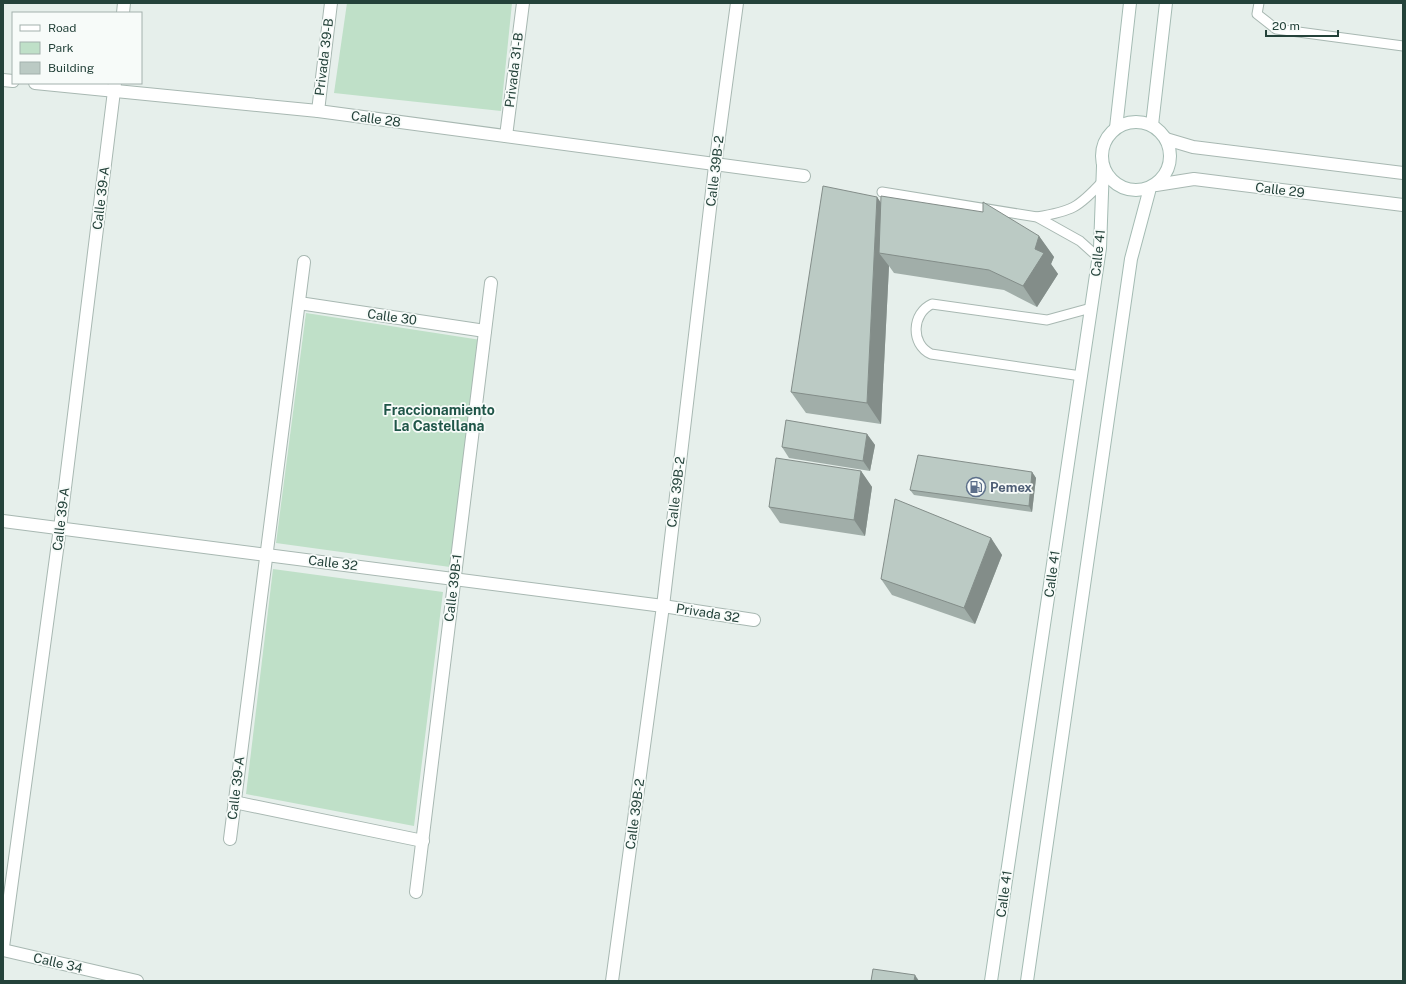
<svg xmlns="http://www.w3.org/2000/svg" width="1406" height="984" font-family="'Public Sans',sans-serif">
	<rect width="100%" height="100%" fill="#e6efeb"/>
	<g fill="#bfe0c8">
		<path d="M 347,3 L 512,3 L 501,111 L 334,93 Z"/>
		<path d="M 306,313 L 481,340 L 450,567 L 276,543 Z"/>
		<path d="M 273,569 L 443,592 L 414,826 L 246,794 Z"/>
	</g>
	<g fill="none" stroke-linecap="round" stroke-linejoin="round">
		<g stroke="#a8b8b2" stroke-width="11">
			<g id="service">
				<path d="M 1259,3 L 1257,14 L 1276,29 L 1403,46"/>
				<path d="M 882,192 L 1037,217 L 1080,241 L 1099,258"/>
				<path d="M 1037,217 C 1072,211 1078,208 1102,182"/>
				<path d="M 1081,376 L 931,354 C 910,344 912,313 932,304 L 1047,320 L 1091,308"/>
			</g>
		</g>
		<g stroke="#a8b8b2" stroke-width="14">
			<g id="minor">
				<path d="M 123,13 L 124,3"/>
				<path d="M 3,80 L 13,81"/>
				<path d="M 35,83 L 318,111 L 804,176"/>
				<path d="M 318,111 L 331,3"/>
				<path d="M 506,136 L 523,3"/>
				<path d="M 299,303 L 485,331"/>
				<path d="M 3,521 L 663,606 L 754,620"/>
				<path d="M 234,802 L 423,841"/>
				<path d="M 230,839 L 304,262"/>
				<path d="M 416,892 L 491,283"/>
				<path d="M 3,947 L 60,528 L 115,83"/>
				<path d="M 3,950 L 137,981"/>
				<path d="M 612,981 L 663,606 L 715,166 L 737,3"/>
			</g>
		</g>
		<g stroke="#a8b8b2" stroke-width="14">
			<g id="tertiary">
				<path d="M 1166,139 L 1193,147 L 1403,173"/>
				<path d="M 1156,185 L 1194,179 L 1403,205"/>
			</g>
		</g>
		<g stroke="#a4bbb3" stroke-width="14">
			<g id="secondary">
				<circle cx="1136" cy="156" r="34"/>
				<path d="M 1152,125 L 1166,3"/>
				<path d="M 1116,128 L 1130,3"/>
				<path d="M 991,981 L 1100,248 L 1103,166"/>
				<path d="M 1027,981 L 1131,259 L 1150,188"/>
			</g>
		</g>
		<use href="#service" stroke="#fff" stroke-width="9"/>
		<use href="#minor" stroke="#fff" stroke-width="12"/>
		<use href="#tertiary" stroke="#fff" stroke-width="12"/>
		<use href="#secondary" stroke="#fff" stroke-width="12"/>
	</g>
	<g fill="#a1aea9">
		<path d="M 877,197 L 881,203 L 1039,236 L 1054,257 L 1051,264 L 1058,274 L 1037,307 L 1004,290 L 894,273 L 889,266 L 881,424 L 806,413 L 791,392 Z"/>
		<path d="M 867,434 L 875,445 L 870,471 L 789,458 L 782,447 Z"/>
		<path d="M 861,471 L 872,487 L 865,536 L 780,523 L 769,507 Z"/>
		<path d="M 1032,472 L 1036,478 L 1032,512 L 914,495 L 910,490 Z"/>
		<path d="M 991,538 L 1002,555 L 975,624 L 892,595 L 881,579 Z"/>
	</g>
	<g fill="#838d89">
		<path d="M 877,197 L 891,218 L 879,253 L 889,266 L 881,424 L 867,403 Z"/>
		<path d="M 1039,236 L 1054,257 L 1051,264 L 1058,274 L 1037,307 L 1023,286 Z"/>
		<path d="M 867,434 L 875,445 L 870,471 L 863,461 Z"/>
		<path d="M 861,471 L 872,487 L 865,536 L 854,520 Z"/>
		<path d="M 1032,472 L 1036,478 L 1032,512 L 1029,506 Z"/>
		<path d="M 991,538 L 1002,555 L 975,624 L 964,608 Z"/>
		<path d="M 915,975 L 919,981 L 914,981 Z"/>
	</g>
	<g fill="#bbcac4" stroke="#838d89">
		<path d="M 823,186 L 877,197 L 867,403 L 791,392 Z"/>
		<path d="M 881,196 L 983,212 L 983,202 L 1039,236 L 1035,249 L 1044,253 L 1023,286 L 989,270 L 879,253 Z"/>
		<path d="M 786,420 L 867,434 L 863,461 L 782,447 Z"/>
		<path d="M 918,455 L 1032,472 L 1029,506 L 910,490 Z"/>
		<path d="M 776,458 L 861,471 L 854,520 L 769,507 Z"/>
		<path d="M 895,499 L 991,538 L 964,608 L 881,579 Z"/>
		<path d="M 873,969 L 915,975 L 914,981 L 871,981 Z"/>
	</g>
	<defs>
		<g id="fuel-ring" transform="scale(1)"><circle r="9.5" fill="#f7fbf9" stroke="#5c6f8a" stroke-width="1.5"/><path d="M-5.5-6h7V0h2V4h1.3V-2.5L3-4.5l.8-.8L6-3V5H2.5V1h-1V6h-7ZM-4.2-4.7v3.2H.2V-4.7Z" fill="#5c6f8a"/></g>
	</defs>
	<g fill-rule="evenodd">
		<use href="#fuel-ring" x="976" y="487"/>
	</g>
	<g text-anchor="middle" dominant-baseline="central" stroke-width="3.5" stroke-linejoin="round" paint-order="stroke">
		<g font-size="13" fill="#24423a" stroke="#f7fbf9">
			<text transform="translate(324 57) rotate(-83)">Privada 39-B</text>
			<text transform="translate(514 70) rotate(-83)">Privada 31-B</text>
			<text transform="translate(376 119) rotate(8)">Calle 28</text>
			<text transform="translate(715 171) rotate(-83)">Calle 39B-2</text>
			<text transform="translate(1280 190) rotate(7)">Calle 29</text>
			<text transform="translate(101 198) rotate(-83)">Calle 39-A</text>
			<text transform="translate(1098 253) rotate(-84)">Calle 41</text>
			<text transform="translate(392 317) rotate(8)">Calle 30</text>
			<text transform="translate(676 492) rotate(-83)">Calle 39B-2</text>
			<text transform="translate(61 519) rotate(-83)">Calle 39-A</text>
			<text transform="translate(333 563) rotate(7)">Calle 32</text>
			<text transform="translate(1052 574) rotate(-82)">Calle 41</text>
			<text transform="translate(453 588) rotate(-83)">Calle 39B-1</text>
			<text transform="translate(708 613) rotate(9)">Privada 32</text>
			<text transform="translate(236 788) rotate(-83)">Calle 39-A</text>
			<text transform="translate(635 814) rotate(-82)">Calle 39B-2</text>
			<text transform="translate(1004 894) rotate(-82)">Calle 41</text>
			<text transform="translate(58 963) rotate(13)">Calle 34</text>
		</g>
		<g font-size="13" font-weight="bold" fill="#4e5e75" stroke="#f7fbf9" text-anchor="start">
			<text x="990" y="487">Pemex</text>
		</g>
		<g font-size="14" font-weight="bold" fill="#1f5548" stroke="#f7fbf9">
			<text x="439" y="410">Fraccionamiento<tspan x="439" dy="16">La Castellana</tspan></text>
		</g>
	</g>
	<rect width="1406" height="984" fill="none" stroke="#24423a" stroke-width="8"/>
	<rect x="12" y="12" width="130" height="72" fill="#f7fbf9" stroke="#a3b1ad"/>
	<rect x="20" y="25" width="20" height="6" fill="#ffffff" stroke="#a3b1ad"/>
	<text x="48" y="32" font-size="12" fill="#24423a">Road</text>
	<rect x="20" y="42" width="20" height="12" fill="#bfe0c8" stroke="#a3b1ad"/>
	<text x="48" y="52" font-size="12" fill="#24423a">Park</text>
	<rect x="20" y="62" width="20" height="12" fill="#bbcac4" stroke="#a3b1ad"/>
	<text x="48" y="72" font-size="12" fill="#24423a">Building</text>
	<path d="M1266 30v6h72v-6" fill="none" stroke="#24423a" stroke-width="2"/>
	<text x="1272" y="30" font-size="12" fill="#24423a" stroke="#f7fbf9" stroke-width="3" paint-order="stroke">20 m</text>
</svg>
